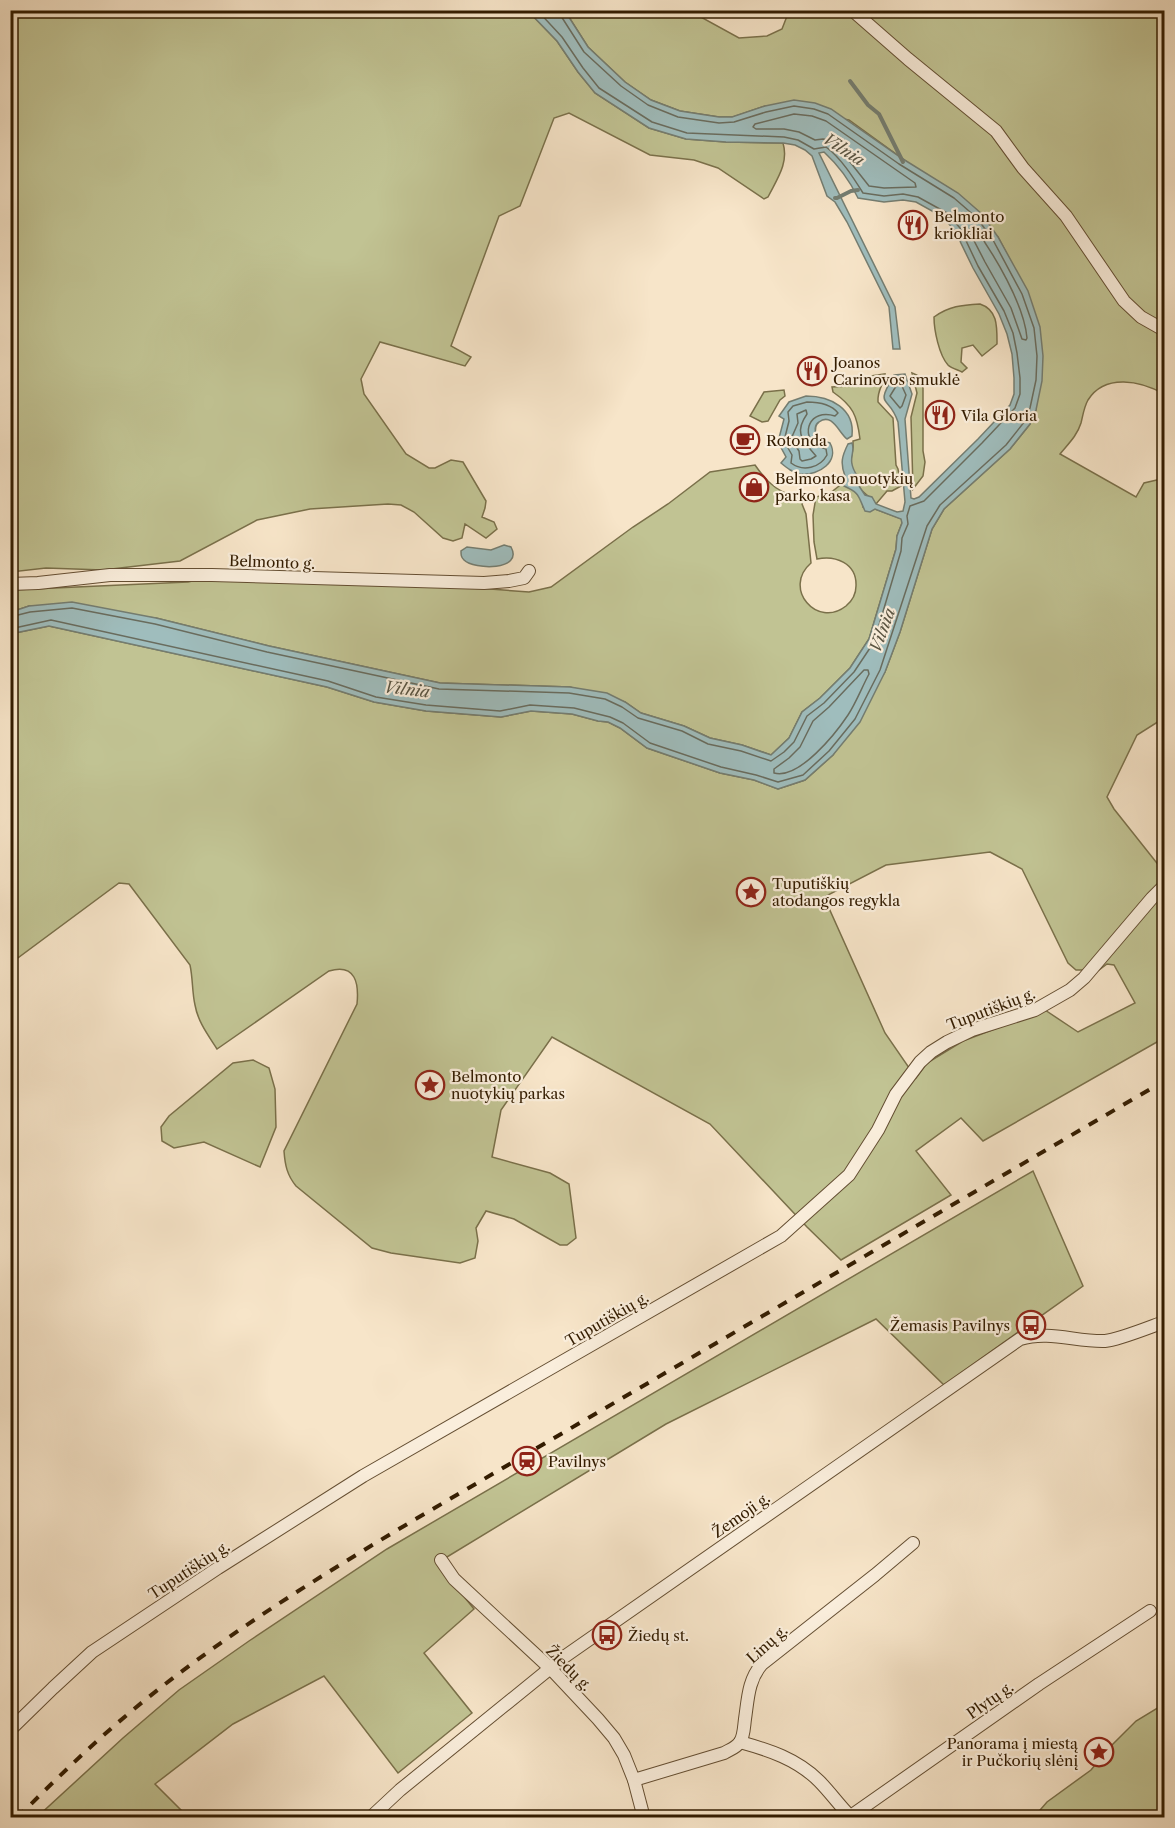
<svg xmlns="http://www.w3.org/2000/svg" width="1175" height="1828" font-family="'Libre Caslon Text',serif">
	<rect width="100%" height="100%" fill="#f7e5c9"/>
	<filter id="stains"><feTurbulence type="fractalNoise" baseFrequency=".00333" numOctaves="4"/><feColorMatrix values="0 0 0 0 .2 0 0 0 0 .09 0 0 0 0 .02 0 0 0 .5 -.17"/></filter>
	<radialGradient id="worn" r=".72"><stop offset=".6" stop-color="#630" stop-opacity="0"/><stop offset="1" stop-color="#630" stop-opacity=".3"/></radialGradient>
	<g fill="#c1c393" stroke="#7a704a" stroke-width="1.5" fill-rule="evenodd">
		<path d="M 10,11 L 528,11 L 557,41 L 578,72 L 595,93 L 649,128 L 686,139 L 726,142 L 783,143 C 789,163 777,179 768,197 L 764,199 L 718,168 L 694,160 L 650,155 L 569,113 L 554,118 L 520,206 L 499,216 L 451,346 L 471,357 L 465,366 L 380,342 L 361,379 L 364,394 L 406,454 L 429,468 L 435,468 L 451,460 L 463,462 L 486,501 L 485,508 L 482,517 L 494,522 L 497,529 L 486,538 L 465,524 L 462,538 L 453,541 L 443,538 L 414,512 L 401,505 L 388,504 L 310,509 L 257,520 L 180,561 L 103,570 L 46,568 L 11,572 Z"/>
		<path d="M 565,11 L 690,11 L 739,38 L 767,36 L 782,29 L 789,11 L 1164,11 L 1164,394 C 1141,381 1105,373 1088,400 C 1084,407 1083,415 1081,423 C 1077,436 1068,444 1060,454 L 1136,497 L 1144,483 L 1161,479 L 1164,480 L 1164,718 L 1137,735 L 1107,797 L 1114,809 L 1164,872 L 1164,1038 L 983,1141 L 961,1118 L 916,1151 L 951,1195 L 841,1260 L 807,1227 L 710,1124 L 552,1037 L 501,1110 L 492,1157 L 550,1173 L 569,1184 L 576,1238 L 567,1245 L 560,1245 L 514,1219 L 486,1211 L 476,1228 L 478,1241 L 475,1258 L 460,1263 L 391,1253 L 372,1248 L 296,1186 C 287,1175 285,1165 284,1151 L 357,1004 C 359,984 356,963 329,971 L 217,1049 C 208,1035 198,1022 195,1005 C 192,992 193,979 190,965 L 129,884 L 119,883 L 11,963 L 10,636 L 15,633 L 49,626 L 327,687 L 374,702 L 426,711 L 501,717 L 531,711 L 572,714 L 598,721 L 608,722 L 620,728 L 647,748 L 720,773 L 754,780 L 778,789 L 805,780 L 833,755 L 885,672 L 900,632 L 932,529 L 944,509 L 1010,449 L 1030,424 L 1036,410 L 1009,258 L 998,237 L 903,159 L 849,120 L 765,106 L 733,117 L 719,117 L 680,111 L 651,100 L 625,82 L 588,47 ZM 990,852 L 1022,869 L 1068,963 L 1076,970 L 1099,970 L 1107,964 L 1114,965 L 1135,1003 L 1078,1032 L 1045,1010 L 963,1041 L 927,1063 L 916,1078 L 885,1033 L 824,897 L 886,865 Z"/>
		<path d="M 980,304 C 998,310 997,327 997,344 L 982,356 L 973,345 L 962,348 L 961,362 L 967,368 L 962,372 C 958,370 951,368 948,365 C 939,355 934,330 934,317 C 949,306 962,305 980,304 Z"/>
		<path d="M 912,373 L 919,376 L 923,388 L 923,451 L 925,462 L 923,476 L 913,489 L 911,417 L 917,393 Z"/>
		<path d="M 885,374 C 884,385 877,389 878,402 L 893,418 L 896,465 L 898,469 L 901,486 L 892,491 L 887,491 L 876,504 C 872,497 864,495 859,487 C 856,481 850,467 851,460 C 852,452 854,450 853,441 L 860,439 C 857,415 853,406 833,392 L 832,387 L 866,385 L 871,376 Z"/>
		<path d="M 784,390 L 785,396 L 780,400 L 768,421 L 762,422 L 750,416 L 764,392 Z"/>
		<path d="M 755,465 C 768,484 781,496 805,497 L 802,504 L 806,514 L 811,563 C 782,588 817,629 846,606 C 852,601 856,594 856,586 C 857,563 835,555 817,559 L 814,542 L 813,515 L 816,497 L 830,493 L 843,483 L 845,486 L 853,489 L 862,500 L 863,507 L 875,509 L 902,519 L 902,523 L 897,536 L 896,549 L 869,639 L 850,668 L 820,698 L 802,712 L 789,738 L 771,755 L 742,745 L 710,738 L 684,726 L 641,713 L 625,702 L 570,687 L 440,683 L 269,646 L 156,618 L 29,606 L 11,612 L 10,590 L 188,582 L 197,580 L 477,588 L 529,592 L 551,587 L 633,527 L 668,504 L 710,472 Z"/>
		<path d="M 253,1060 L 269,1068 L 275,1089 L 276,1127 L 260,1167 L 204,1142 L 174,1148 L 162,1141 L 161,1127 L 169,1116 L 233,1063 Z"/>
		<path d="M 1033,1171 L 1083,1286 L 944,1385 L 876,1319 L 666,1424 L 437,1563 L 474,1609 L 424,1653 L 472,1713 L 398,1773 L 324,1676 L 233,1724 L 155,1784 L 188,1817 L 36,1818 L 123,1738 L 179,1690 L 249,1641 L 387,1549 Z"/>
		<path d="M 1164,1704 L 1164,1817 L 1034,1817 L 1047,1802 L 1091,1770 L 1110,1747 L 1136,1721 Z"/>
	</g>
	<g fill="#9fbdbd" stroke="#747d71" stroke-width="1.5">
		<path d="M 528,11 L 565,11 L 588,47 L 625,82 L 651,100 L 680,111 L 719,117 L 732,117 L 765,106 L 794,100 L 815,103 L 831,109 L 903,159 L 958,193 L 982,214 L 998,237 L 1028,291 L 1040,327 L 1043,356 L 1042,381 L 1036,410 L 1030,424 L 1010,449 L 944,509 L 932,529 L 900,632 L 885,672 L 860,722 L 833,755 L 805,780 L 778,789 L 754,780 L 720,773 L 647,748 L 620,728 L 608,722 L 598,721 L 572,714 L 531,711 L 501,717 L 426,711 L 374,702 L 327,687 L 49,626 L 15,633 L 11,636 L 11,612 L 29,606 L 72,602 L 156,618 L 269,646 L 440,683 L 570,687 L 607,693 L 625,702 L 641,713 L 684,726 L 710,738 L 742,745 L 771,755 L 789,738 L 802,712 L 820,698 L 850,668 L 869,639 L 896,549 L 897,536 L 902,523 L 901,519 L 875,509 L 870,512 L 865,511 C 858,496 860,493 844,486 L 842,481 L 845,476 C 840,463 842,456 848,444 L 852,443 C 855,451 850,456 852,464 C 853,471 858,476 860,482 L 859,486 L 865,495 L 872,497 L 876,504 L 897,512 L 903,511 L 905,502 L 898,422 C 889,394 874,409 894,375 L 905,374 L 912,394 L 905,419 L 911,498 L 914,499 L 919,497 L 978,439 L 1010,405 L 1014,394 L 1014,378 L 1012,354 L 1007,334 L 999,314 L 973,268 L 955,231 L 943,217 L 916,202 L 903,200 L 884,202 L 858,198 C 850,181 838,165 824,152 L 819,153 L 895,307 L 900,349 L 893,349 L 889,307 L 847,222 L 835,202 L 827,196 L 812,156 L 805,150 L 795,145 L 783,143 L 726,142 L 686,139 L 649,128 L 595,93 L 578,72 L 557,41 Z"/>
		<path d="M 806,396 C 831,396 855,409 852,436 L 847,439 C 839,433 832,412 819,422 C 814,425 815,431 816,436 L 820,440 L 830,443 C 840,461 819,476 801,474 C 793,473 787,468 781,463 L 786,457 L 778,442 L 784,419 L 779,416 L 789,402 Z"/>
		<path d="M 504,545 L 511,547 C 524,571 474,570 464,560 C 461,557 461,555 461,551 L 467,547 L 491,550 Z"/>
	</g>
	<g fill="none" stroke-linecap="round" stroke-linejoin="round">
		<g stroke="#696c5e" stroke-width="1.5">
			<path d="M 794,114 L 812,116 L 826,121 L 915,183 L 916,187 L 884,188 L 869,186 L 839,148 L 830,140 L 823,139 L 815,140 L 799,132 L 784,129 L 756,129 L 753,127 L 755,124 Z"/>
			<path d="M 971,227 L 974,227 C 994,254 1024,304 1027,338 L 1026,340 L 1022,339 L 1011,308 L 985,262 L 969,231 Z"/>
			<path d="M 898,383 L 901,384 L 906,395 L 902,406 L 900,408 L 890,396 Z"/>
			<path d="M 807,402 C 818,402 831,404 838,413 L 835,416 C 809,408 800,435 817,446 C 820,447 823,448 826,449 L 827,455 C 820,468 803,472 791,463 L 792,455 L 784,441 L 789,421 L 788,412 L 793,406 Z"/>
			<path d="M 806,410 L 807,414 C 793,434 804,441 816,456 L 811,459 L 802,461 L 800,459 L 799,451 L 791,439 L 798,423 L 797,414 Z"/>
			<path d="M 10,617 L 30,612 L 72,608 L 155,624 L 267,652 L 439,689 L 569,693 L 605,699 L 622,707 L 638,718 L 682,731 L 708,744 L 741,751 L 771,761 L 784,752 L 794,742 L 807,716 L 824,703 L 854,672 L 874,642 L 901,551 L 902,538 L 908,524 L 907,516 L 910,506 L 924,501 L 982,443 L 1015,408 L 1020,394 L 1020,378 L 1017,353 L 1013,333 L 1004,311 L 978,266 L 960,228 L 947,213 L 918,197 L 903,194 L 884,196 L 863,193 C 853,177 841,158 826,147 L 814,149 L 798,140 L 784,137 L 687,133 L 652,122 L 599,88 L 583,68 L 562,37 L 537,10"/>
			<path d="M 10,629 L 51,620 L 328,681 L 376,697 L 426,705 L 500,711 L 530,705 L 574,708 L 610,717 L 623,723 L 650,743 L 721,767 L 756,775 L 778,782 L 803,775 L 829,751 L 855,719 L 880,670 L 927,526 L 940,505 L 1006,445 L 1025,421 L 1030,408 L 1036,380 L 1037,356 L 1034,328 L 1022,294 L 993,240 L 977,218 L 954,198 L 899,164 L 828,114 L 814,109 L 794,106 L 766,112 L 734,122 L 719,123 L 678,117 L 648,105 L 621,86 L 584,52 L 561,16 L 560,10"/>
			<path d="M 864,670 L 868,670 L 869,674 C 862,687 856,703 848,715 C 836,733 799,780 774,773 L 774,769 L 789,758 L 800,747 L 813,721 L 829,707 Z"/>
		</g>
		<g stroke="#747d71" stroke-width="4">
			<path d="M 850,81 L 868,105 L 879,114 L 903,162"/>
			<path d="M 835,198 L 837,198 L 851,191 L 858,190"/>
		</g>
		<g stroke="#644e32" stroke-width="14">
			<g id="minor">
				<path d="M 852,10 L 908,59 L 996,131 L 1023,168 L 1066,216 L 1124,301 L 1141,317 L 1164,330"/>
				<path d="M 10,584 L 38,583 L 110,575 L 212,575 L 484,583 L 509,581 L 524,578 L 529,571"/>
				<path d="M 441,1560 L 454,1579 L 551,1669 L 598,1719 L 614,1738 L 624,1755 L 634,1780 L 644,1818"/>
				<path d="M 10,1730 L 53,1688 L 92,1652 L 218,1568 L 363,1476 L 781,1236 L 849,1175 L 878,1130 L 896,1094 L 920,1062 L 931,1052 L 947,1042 L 972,1030 L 1035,1010 L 1070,990 L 1084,978 L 1152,898 L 1164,886"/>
				<path d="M 740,1742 C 769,1750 797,1759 819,1781 C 830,1792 839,1805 850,1816"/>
				<path d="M 634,1780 L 724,1753 C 729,1750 736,1748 740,1742 C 744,1736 744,1726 745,1719 C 748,1699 748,1680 762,1664 L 875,1575 L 913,1543"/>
				<path d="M 370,1818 L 400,1790 L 564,1657 L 1020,1339 C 1049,1330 1076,1342 1105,1341 C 1118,1340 1150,1327 1164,1322"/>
				<path d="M 848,1818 L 1039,1684 L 1150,1611"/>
			</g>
		</g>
		<use href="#minor" stroke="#faeedc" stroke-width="12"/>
		<path stroke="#331c00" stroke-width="4" stroke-dasharray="10 10" stroke-linecap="butt" d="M 17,1818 C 55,1780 93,1743 134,1709 C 221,1637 317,1578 414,1520 L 1164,1081"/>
	</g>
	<defs>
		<g id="restaurant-ring" transform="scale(1.5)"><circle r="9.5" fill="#faeedc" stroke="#8f2418" stroke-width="1.5"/><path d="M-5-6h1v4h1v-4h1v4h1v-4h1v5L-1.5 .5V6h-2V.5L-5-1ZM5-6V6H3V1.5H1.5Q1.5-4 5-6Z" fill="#8f2418"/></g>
		<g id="cafe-ring" transform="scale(1.5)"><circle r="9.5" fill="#faeedc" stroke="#8f2418" stroke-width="1.5"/><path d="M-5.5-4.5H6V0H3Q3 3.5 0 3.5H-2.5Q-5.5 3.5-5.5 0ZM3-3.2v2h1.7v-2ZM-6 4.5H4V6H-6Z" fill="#8f2418"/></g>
		<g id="shop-ring" transform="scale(1.5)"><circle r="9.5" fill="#faeedc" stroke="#8f2418" stroke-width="1.5"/><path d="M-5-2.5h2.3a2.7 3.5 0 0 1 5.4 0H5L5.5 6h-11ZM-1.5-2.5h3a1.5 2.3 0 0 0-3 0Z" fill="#8f2418"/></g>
		<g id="sight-ring" transform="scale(1.5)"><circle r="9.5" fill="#faeedc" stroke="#8f2418" stroke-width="1.5"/><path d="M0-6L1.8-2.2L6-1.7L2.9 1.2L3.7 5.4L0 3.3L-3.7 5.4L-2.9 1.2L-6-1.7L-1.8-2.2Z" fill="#8f2418"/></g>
		<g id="bus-ring" transform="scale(1.5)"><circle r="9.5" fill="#faeedc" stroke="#8f2418" stroke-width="1.5"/><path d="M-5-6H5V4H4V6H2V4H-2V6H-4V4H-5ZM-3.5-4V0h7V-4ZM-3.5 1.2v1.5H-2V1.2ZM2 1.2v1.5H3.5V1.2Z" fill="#8f2418"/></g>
		<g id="station-ring" transform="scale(1.5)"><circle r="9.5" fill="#faeedc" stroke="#8f2418" stroke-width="1.5"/><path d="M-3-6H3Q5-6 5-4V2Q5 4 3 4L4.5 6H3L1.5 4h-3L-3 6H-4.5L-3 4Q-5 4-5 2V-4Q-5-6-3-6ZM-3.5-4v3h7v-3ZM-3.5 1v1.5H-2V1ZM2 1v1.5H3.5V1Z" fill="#8f2418"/></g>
	</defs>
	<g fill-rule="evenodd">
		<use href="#restaurant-ring" x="913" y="225"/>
		<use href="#restaurant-ring" x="812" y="371"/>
		<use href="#restaurant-ring" x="940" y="415"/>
		<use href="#cafe-ring" x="745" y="440"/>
		<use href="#shop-ring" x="754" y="487"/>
		<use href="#sight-ring" x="751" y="892"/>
		<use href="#sight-ring" x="430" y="1085"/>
		<use href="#bus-ring" x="1031" y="1325"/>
		<use href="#station-ring" x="527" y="1461"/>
		<use href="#bus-ring" x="607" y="1635"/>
		<use href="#sight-ring" x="1099" y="1752"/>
	</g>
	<g text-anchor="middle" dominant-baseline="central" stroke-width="4.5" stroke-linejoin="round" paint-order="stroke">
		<g font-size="15" fill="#331c00" stroke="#faeedc" text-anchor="start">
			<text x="934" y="216">Belmonto<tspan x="934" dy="17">kriokliai</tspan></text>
			<text x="833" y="362">Joanos<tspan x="833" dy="17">Carinovos smuklė</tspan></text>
			<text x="961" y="415">Vila Gloria</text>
			<text x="766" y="440">Rotonda</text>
			<text x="775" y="478">Belmonto nuotykių<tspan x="775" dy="17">parko kasa</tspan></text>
			<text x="772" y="883">Tuputiškių<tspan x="772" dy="17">atodangos regykla</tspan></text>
			<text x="451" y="1076">Belmonto<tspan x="451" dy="17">nuotykių parkas</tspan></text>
			<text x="1010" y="1325" text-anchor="end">Žemasis Pavilnys</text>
			<text x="548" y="1461">Pavilnys</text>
			<text x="628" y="1635">Žiedų st.</text>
			<text x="1078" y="1743" text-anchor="end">Panorama į miestą<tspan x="1078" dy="17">ir Pučkorių slėnį</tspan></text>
		</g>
		<g font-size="15" fill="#331c00" stroke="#faeedc">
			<text transform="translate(272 562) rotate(2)">Belmonto g.</text>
			<text transform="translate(991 1009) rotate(-21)">Tuputiškių g.</text>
			<text transform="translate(607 1319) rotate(-30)">Tuputiškių g.</text>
			<text transform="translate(741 1515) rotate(-35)">Žemoji g.</text>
			<text transform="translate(189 1570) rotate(-33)">Tuputiškių g.</text>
			<text transform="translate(767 1644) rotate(-42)">Linų g.</text>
			<text transform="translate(569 1668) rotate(45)">Žiedų g.</text>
			<text transform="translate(990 1700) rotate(-35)">Plytų g.</text>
		</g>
		<g font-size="16" font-style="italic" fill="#595442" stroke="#faeedc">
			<text transform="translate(844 149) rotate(33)">Vilnia</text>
			<text transform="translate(882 630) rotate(-70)">Vilnia</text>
			<text transform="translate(407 689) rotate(7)">Vilnia</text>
		</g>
	</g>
	<rect width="1175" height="1828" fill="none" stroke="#f7e5c9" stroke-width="36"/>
	<rect x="12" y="12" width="1151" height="1804" fill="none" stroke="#331c00" stroke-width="3"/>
	<rect x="18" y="18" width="1139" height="1792" fill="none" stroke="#331c00" stroke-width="1.5"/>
	<rect width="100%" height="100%" filter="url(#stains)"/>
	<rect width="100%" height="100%" fill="url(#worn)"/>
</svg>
